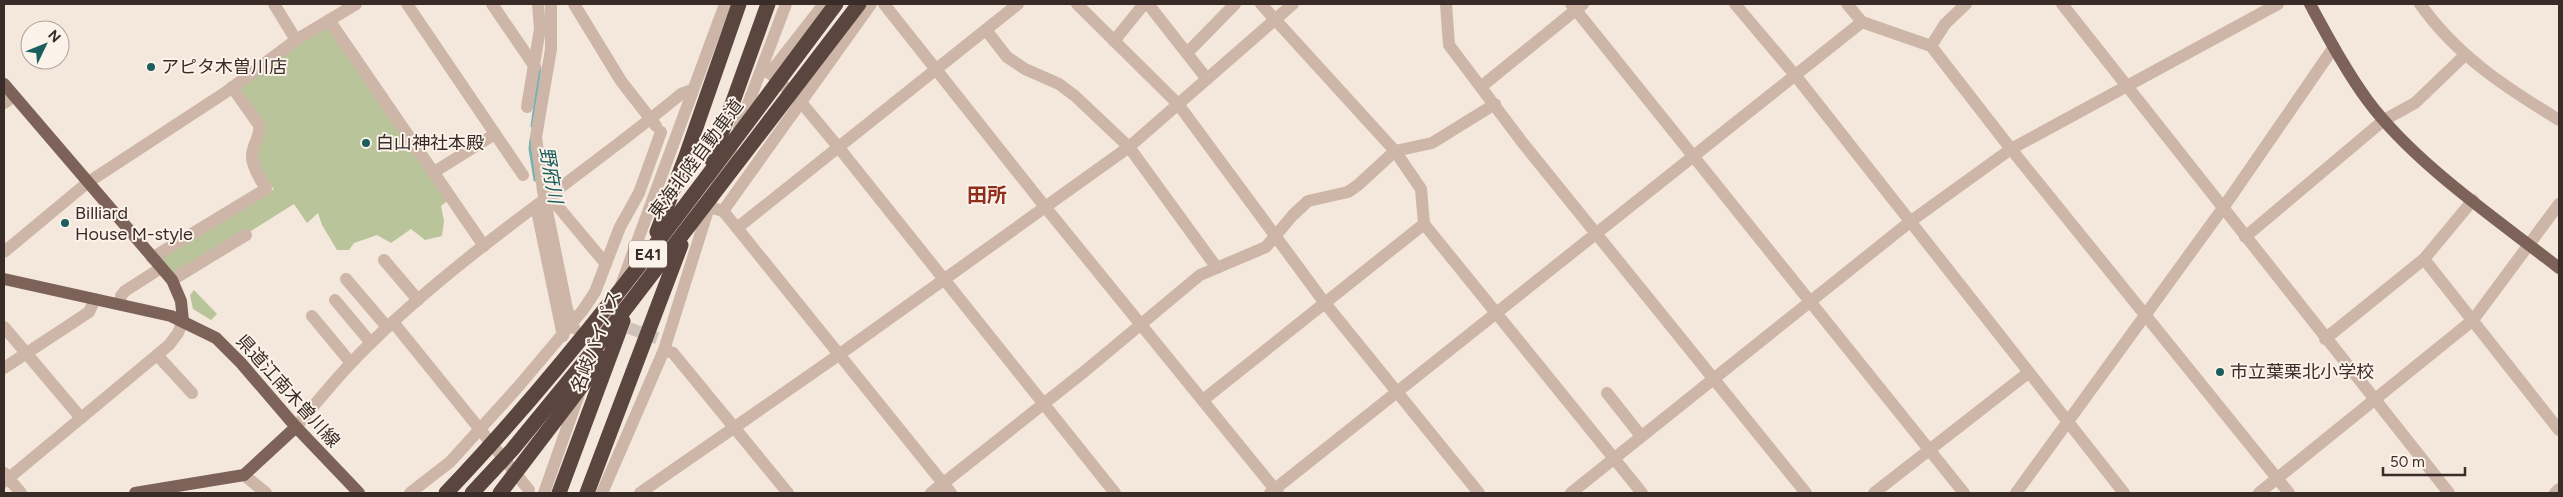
<svg xmlns="http://www.w3.org/2000/svg" width="2563" height="497" font-family="Figtree,'Noto Sans JP',sans-serif">
	<rect width="100%" height="100%" fill="#f4e7dc"/>
	<g fill="#bac49b">
		<path d="M 324,23 L 451,198 L 441,206 L 444,221 L 442,236 L 425,240 L 411,229 L 391,243 L 377,235 L 354,243 L 349,250 L 337,250 L 322,225 L 318,213 L 307,223 L 294,204 L 172,280 L 156,262 L 274,189 L 264,180 L 255,157 L 257,134 L 237,84 Z"/>
		<path d="M 194,290 L 217,314 L 211,320 L 193,309 L 190,295 Z"/>
	</g>
	<g fill="none" stroke-linecap="round" stroke-linejoin="round">
		<g stroke="#79b3b1" stroke-width="3">
			<path d="M 532,126 L 540,68"/>
			<path d="M 531,139 L 530,149 L 535,180"/>
		</g>
		<path stroke="#cfc2b8" stroke-width="12" stroke-dasharray="12 6" stroke-linecap="butt" d="M 612,322 L 662,340"/>
		<g stroke="#cdb6a7" stroke-width="12">
			<path d="M 274,4 L 296,40"/>
			<path d="M 407,4 L 523,175"/>
			<path d="M 492,4 L 535,67"/>
			<path d="M 551,4 L 551,49 L 536,137 L 543,191 L 567,309 L 574,328"/>
			<path d="M 574,4 L 621,81 L 656,126"/>
			<path d="M 884,4 L 1046,208 L 1278,493"/>
			<path d="M 1077,4 L 1178,104 L 1324,302 L 1479,493"/>
			<path d="M 1148,4 L 1207,79"/>
			<path d="M 1446,4 L 1449,45 L 1522,142 L 1806,493"/>
			<path d="M 1571,4 L 1964,493"/>
			<path d="M 1735,4 L 1795,75 L 2124,493"/>
			<path d="M 1847,4 L 1862,22 L 1931,46 L 2011,149 L 2289,493"/>
			<path d="M 2062,4 L 2449,493"/>
			<path d="M 2420,4 C 2457,56 2505,87 2559,120"/>
			<path d="M 329,20 L 484,246"/>
			<path d="M 986,30 L 1007,57 L 1025,69 L 1059,84 L 1075,96 L 1129,147 L 1217,268"/>
			<path d="M 1114,41 L 1144,4"/>
			<path d="M 1931,46 L 1945,24 L 1966,4"/>
			<path d="M 1187,53 L 1235,4"/>
			<path d="M 763,71 L 770,73 L 824,4"/>
			<path d="M 770,73 L 800,101 L 839,148 L 1115,493"/>
			<path d="M 1482,86 L 1583,4"/>
			<path d="M 4,103 L 14,96"/>
			<path d="M 1495,104 L 1432,143 L 1395,151 L 1421,189 L 1424,224 L 1642,493"/>
			<path d="M 527,107 L 540,29 L 538,4"/>
			<path d="M 739,128 L 786,4"/>
			<path d="M 434,172 L 495,134"/>
			<path d="M 550,197 L 606,264"/>
			<path d="M 536,206 L 563,336"/>
			<path d="M 709,207 L 723,211 L 737,228 L 951,493"/>
			<path d="M 723,211 L 871,4"/>
			<path d="M 737,228 L 1018,4"/>
			<path d="M 2245,237 L 2384,120 L 2415,103 L 2465,55"/>
			<path d="M 4,252 L 87,183 L 226,92 L 296,40 L 356,4"/>
			<path d="M 152,258 L 266,189 C 261,180 252,167 252,156 C 252,144 261,137 259,125 L 232,87"/>
			<path d="M 2424,259 L 2559,430"/>
			<path d="M 384,260 L 418,300"/>
			<path d="M 346,279 L 387,327"/>
			<path d="M 172,280 L 246,235"/>
			<path d="M 335,300 L 371,343"/>
			<path d="M 120,304 L 121,296 L 125,291 L 161,268"/>
			<path d="M 312,316 L 351,363"/>
			<path d="M 393,322 L 529,490"/>
			<path d="M 4,327 L 81,418"/>
			<path d="M 603,334 L 725,4"/>
			<path d="M 2325,339 L 2424,259 L 2473,200"/>
			<path d="M 664,350 L 673,353 L 788,493"/>
			<path d="M 157,355 L 192,393"/>
			<path d="M 4,368 L 89,312 L 95,299"/>
			<path d="M 1607,393 L 1641,436"/>
			<path d="M 1203,400 L 1424,224"/>
			<path d="M 296,427 C 322,396 347,365 377,337 C 470,247 581,177 681,94 L 692,90"/>
			<path d="M 4,473 L 21,493"/>
			<path d="M 244,475 L 266,493"/>
			<path d="M 4,482 L 169,345 L 178,333 L 183,321"/>
			<path d="M 410,493 L 450,462 L 518,387 L 583,310 L 595,292 L 620,227 L 639,193 L 661,132"/>
			<path d="M 544,493 L 579,394"/>
			<path d="M 602,493 L 664,350 L 709,207 L 731,149"/>
			<path d="M 640,493 L 840,354 L 1129,147 L 1293,4"/>
			<path d="M 931,493 L 1085,371 L 1200,275 L 1266,247 L 1293,215 L 1308,201 L 1348,192 L 1358,185 L 1395,151 L 1261,4"/>
			<path d="M 1270,493 L 1862,22"/>
			<path d="M 1571,493 L 1911,221 L 2011,149 L 2278,4"/>
			<path d="M 1874,493 L 2028,373"/>
			<path d="M 2016,493 L 2223,208 L 2334,47"/>
			<path d="M 2259,493 L 2473,320 L 2559,204"/>
			<path d="M 2555,493 L 2559,489"/>
		</g>
		<g stroke="#7c6258" stroke-width="12">
			<path d="M 2310,4 C 2328,37 2346,71 2368,101 C 2415,164 2498,220 2559,268"/>
			<path d="M 4,84 L 172,280 L 181,301 L 183,321"/>
			<path d="M 4,279 L 171,316 L 216,338 L 241,363 L 296,427 L 359,493"/>
			<path d="M 135,493 L 244,475 L 296,427"/>
		</g>
		<g stroke="#5b453f" stroke-width="15">
			<path d="M 712,160 L 768,4"/>
			<path d="M 657,232 L 686,156 L 739,4"/>
			<path d="M 446,493 C 590,342 711,170 836,4"/>
			<path d="M 472,493 L 512,450 L 590,355 L 859,4"/>
			<path d="M 500,493 L 603,358"/>
			<path d="M 559,493 L 623,321"/>
			<path d="M 587,493 L 681,245"/>
		</g>
	</g>
	<g fill="#1a5e5e" stroke="#fbf2e9" stroke-width="2">
		<circle cx="151" cy="67" r="5"/>
		<circle cx="366" cy="143" r="5"/>
		<circle cx="65" cy="223" r="5"/>
		<circle cx="2220" cy="372" r="5"/>
	</g>
	<g text-anchor="middle" dominant-baseline="central" stroke-width="4" stroke-linejoin="round" paint-order="stroke">
		<rect fill="#fbf2e9" stroke="#736762" stroke-width="1" x="629" y="240.5" width="38" height="27" rx="4"/>
		<g font-size="16" font-weight="bold" fill="#392c28">
			<text x="648" y="254">E41</text>
		</g>
		<g font-size="18" fill="#392c28" stroke="#fbf2e9" text-anchor="start">
			<text x="161" y="67">アピタ木曽川店</text>
			<text x="376" y="143">白山神社本殿</text>
			<text x="75" y="213">Billiard<tspan x="75" dy="21">House M-style</tspan></text>
			<text x="2230" y="372">市立葉栗北小学校</text>
		</g>
		<g font-size="18" fill="#392c28" stroke="#fbf2e9">
			<text transform="translate(696 159) rotate(-53)">東海北陸自動車道</text>
			<text transform="translate(596 341) rotate(-69)">名岐バイパス</text>
			<text transform="translate(288 391) rotate(48)">県道江南木曽川線</text>
		</g>
		<g font-size="19" font-style="italic" fill="#1a5e5e" stroke="#fbf2e9">
			<text transform="translate(551 175) rotate(80)">野府川</text>
		</g>
		<g font-size="20" font-weight="bold" fill="#8f2e1b" stroke="#fbf2e9">
			<text x="987" y="195">田所</text>
		</g>
	</g>
	<rect width="2563" height="497" fill="none" stroke="#392c28" stroke-width="10"/>
	<g transform="translate(45 45) rotate(47)"><circle r="24" fill="#fbf2e9" stroke="#ada39c"/>
	<path d="M0-4L9 19L0 12L-9 19Z" fill="#1a5e5e"/>
	<text y="-8" font-size="14" font-weight="bold" text-anchor="middle" fill="#392c28">N</text>
	</g>
	<path d="M2383 467v8h82v-8" fill="none" stroke="#392c28" stroke-width="2.5"/>
	<text x="2390" y="467" font-size="15" fill="#392c28" stroke="#fbf2e9" stroke-width="4" paint-order="stroke">50 m</text>
</svg>
